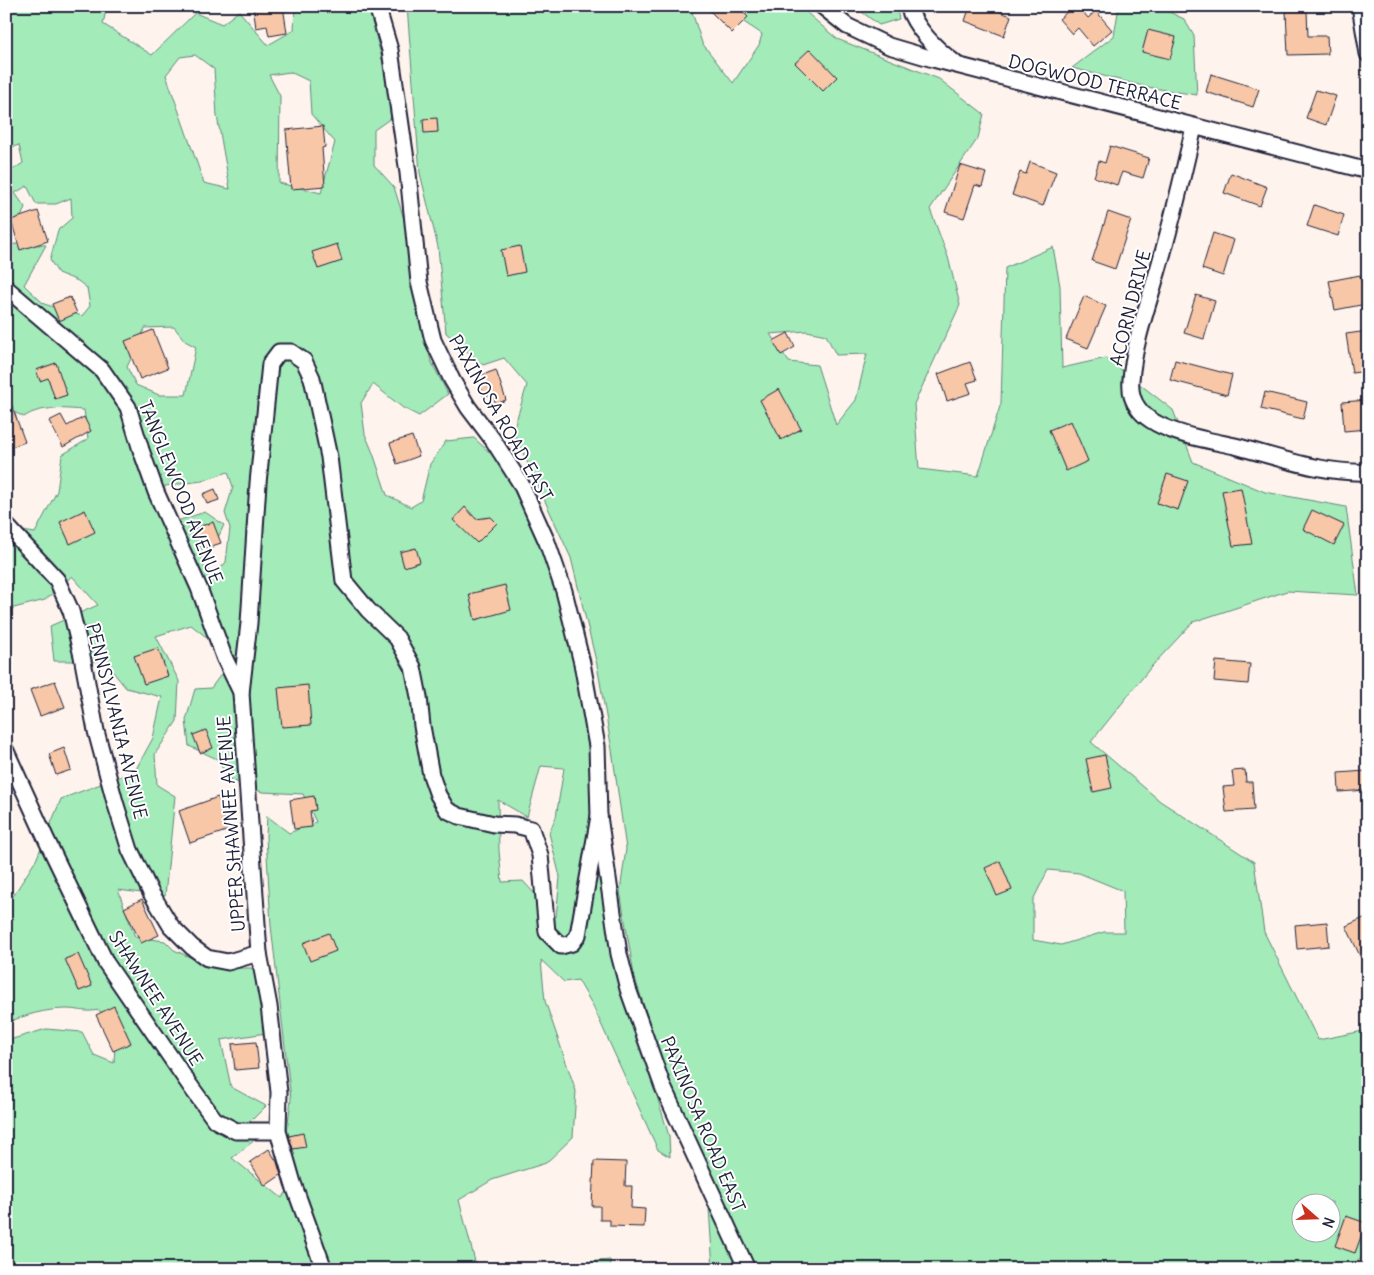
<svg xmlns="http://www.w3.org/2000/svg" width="1374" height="1275" font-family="Delius,sans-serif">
	<rect width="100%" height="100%" fill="#fef4ed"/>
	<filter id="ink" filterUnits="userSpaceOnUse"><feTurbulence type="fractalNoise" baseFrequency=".02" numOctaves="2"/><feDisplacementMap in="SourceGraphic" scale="10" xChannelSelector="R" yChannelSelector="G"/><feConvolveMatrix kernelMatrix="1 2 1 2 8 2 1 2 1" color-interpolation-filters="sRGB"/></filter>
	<g filter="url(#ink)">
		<g fill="#a3ebb9" stroke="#62867a" fill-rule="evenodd">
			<path d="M 6,6 L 107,6 L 103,24 L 152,55 L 195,13 L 222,24 L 239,11 L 268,45 L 294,30 L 295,6 L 368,6 L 385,70 L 391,118 L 374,130 L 374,165 L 394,187 L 404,219 L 421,324 L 431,361 L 448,394 L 419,416 L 403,408 L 373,384 L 361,403 L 365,434 L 373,453 L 387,495 L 411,507 L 421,501 L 430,464 L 446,441 L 474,438 L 499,461 L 521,493 L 539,538 L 555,587 L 585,695 L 595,812 L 609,913 L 625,1005 L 652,1080 L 669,1136 L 670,1157 L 658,1150 L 593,1006 L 578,980 L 564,982 L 541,960 L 545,1001 L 576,1091 L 573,1137 L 546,1163 L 492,1180 L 459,1200 L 477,1269 L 6,1269 L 6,1041 L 46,1029 L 82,1032 L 94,1055 L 114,1063 L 116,1026 L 110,1018 L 98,1010 C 87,1013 78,1009 67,1009 C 46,1009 25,1015 6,1023 L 6,907 L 36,860 L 61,799 L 135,771 L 153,738 L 162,697 L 126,688 L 104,661 L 54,661 L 50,626 L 98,605 L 72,576 L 45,600 L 6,610 L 6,520 L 23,531 L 35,533 L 57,491 L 62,455 L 88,439 L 84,410 C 65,409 41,405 24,417 L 6,408 L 6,381 L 10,381 L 6,368 L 6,244 L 46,245 L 24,285 L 44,304 L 82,316 L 90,306 L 87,288 L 78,281 L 58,273 L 50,260 L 58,230 L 72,218 L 71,198 L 56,204 L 36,204 L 27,186 L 15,193 L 25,207 L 19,223 L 6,233 L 6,174 L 23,163 L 19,145 L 6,149 ZM 195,55 L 214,69 L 217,116 L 230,189 L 204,183 L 166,75 L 180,57 ZM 290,72 L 309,81 L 311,114 L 335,142 L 321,193 L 279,183 L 280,96 L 269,75 ZM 174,327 L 185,341 L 196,347 L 186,395 L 159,395 L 136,385 L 127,367 L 145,328 ZM 228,472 L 233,487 L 225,513 L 230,528 L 226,562 L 214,576 L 204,567 L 224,525 L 205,512 L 174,522 L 161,509 L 165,486 L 202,481 ZM 191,625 L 233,658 L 211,688 L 195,689 L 186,720 L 189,746 L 217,759 L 229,779 L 262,792 L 303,794 L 316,822 L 289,833 L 267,816 L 266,837 L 271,926 L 291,1099 L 287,1131 L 298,1177 L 282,1198 L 232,1158 L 256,1139 L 248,1124 L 266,1106 L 231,1087 L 221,1040 L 266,1033 L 254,968 L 214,968 L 174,950 L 165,941 L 135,937 L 118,890 L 165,896 L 175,796 L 157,785 L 155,754 L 177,721 L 179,681 L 156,636 ZM 541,766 L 564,768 L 556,817 L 549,833 L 560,877 L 556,917 L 523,881 L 502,882 L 499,851 L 498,800 L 527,817 Z"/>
			<path d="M 407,6 L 799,6 L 837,39 L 939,79 L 984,114 L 978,138 L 930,209 L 948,257 L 960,305 L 914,404 L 919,469 L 978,476 L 1001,403 L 1005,268 L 1053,247 L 1060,286 L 1062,368 L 1106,358 L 1173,410 L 1193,462 L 1265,492 L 1346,507 L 1358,595 L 1287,591 L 1193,622 L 1151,667 L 1091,742 L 1160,801 L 1254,862 L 1264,932 L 1318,1040 L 1368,1030 L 1368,1254 L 1345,1269 L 713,1269 L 709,1208 L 719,1194 L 675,1104 L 634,975 L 620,891 L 626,849 L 612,750 L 597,665 L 571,558 L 513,431 L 527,385 L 504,358 L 483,365 L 446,333 L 438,247 L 420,173 ZM 701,8 L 724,9 L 762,34 L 759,45 L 733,83 L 702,43 L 692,12 ZM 807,331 L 826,335 L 836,355 L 867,354 L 856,400 L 836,425 L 817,365 L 789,362 L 770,334 ZM 1048,870 L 1079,873 L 1123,891 L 1124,932 L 1104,932 L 1061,945 L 1033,940 L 1033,900 ZM 1302,1202 L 1332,1202 L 1332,1232 L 1302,1232 Z"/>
			<path d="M 854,6 L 896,6 L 899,19 L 879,25 Z"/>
			<path d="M 1119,6 L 1157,6 L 1184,19 L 1194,36 L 1197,95 L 1147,87 L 1072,68 L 1114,36 Z"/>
			<path d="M 610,1260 L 611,1269 L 505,1269 Z"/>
		</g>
		<g fill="#f8c7a7" stroke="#22223b">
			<path d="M 253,6 L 283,6 L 287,33 L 269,36 L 267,26 L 256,28 Z"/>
			<path d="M 705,6 L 737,6 L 748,17 L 732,33 Z"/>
			<path d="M 970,6 L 984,6 L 1011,16 L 1004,36 L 965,21 Z"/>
			<path d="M 1074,6 L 1078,6 L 1088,18 L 1096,11 L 1112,30 L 1093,46 L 1078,28 L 1072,34 L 1059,19 Z"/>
			<path d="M 1286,11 L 1307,11 L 1308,36 L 1327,36 L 1328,54 L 1288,55 Z"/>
			<path d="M 1148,30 L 1176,37 L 1170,59 L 1142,52 Z"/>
			<path d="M 810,49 L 837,77 L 823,91 L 795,63 Z"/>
			<path d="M 1211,74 L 1259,89 L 1253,107 L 1206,92 Z"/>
			<path d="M 1316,90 L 1336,96 L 1326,125 L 1306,118 Z"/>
			<path d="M 437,118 L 438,132 L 424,133 L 423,119 Z"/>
			<path d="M 323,126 L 325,147 L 322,148 L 325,186 L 291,189 L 286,130 Z"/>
			<path d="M 1110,146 L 1149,158 L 1143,178 L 1122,172 L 1117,185 L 1094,177 L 1099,161 L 1105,163 Z"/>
			<path d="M 1030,162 L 1056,172 L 1043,206 L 1012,195 L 1020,172 L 1026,174 Z"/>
			<path d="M 960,165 L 986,173 L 982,187 L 975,185 L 964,218 L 945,212 Z"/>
			<path d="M 1231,173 L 1267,187 L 1260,206 L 1224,193 Z"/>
			<path d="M 1314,205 L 1344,215 L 1338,236 L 1307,226 Z"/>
			<path d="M 38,211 L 48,241 L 20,250 L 11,220 Z"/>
			<path d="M 1108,212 L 1131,220 L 1115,269 L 1092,261 Z"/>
			<path d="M 1213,233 L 1234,240 L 1223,276 L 1202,269 Z"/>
			<path d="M 337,244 L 342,261 L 318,269 L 312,252 Z"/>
			<path d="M 520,246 L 525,272 L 506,276 L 501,250 Z"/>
			<path d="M 1360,275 L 1366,304 L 1335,310 L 1329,281 Z"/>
			<path d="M 1196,295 L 1215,301 L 1204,339 L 1184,333 Z"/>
			<path d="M 1084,296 L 1106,306 L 1088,348 L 1066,339 Z"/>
			<path d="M 70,297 L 77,313 L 59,321 L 52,304 Z"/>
			<path d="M 153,330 L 168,368 L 140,379 L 125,341 Z"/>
			<path d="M 1368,331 L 1368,371 L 1352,373 L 1346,334 Z"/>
			<path d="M 788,333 L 795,347 L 781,355 L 773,341 Z"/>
			<path d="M 1175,360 L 1232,375 L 1227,395 L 1170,380 Z"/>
			<path d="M 970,362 L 977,380 L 967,383 L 971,393 L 947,401 L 938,374 Z"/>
			<path d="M 56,363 L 67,395 L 55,399 L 48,378 L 40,381 L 36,370 Z"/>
			<path d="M 496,370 L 506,400 L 496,404 L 492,394 L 484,397 L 477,377 Z"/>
			<path d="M 779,389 L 801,429 L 781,440 L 760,400 Z"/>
			<path d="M 1265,392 L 1307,402 L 1303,419 L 1261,409 Z"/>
			<path d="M 6,395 L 8,395 L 25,442 L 6,449 Z"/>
			<path d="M 1368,400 L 1368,429 L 1344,431 L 1342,402 Z"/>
			<path d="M 61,415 L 67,426 L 84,417 L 91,431 L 63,447 L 49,421 Z"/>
			<path d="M 1071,421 L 1088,461 L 1066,471 L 1049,430 Z"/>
			<path d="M 412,436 L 419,456 L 397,464 L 390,443 Z"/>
			<path d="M 1167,474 L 1188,481 L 1178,510 L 1157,503 Z"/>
			<path d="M 1241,488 L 1252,544 L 1233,546 L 1222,491 Z"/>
			<path d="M 215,489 L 219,500 L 207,504 L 203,494 Z"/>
			<path d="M 465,507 L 476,519 L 491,517 L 497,523 L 477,543 L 453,520 Z"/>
			<path d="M 85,510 L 95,532 L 70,544 L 60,522 Z"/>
			<path d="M 1312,510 L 1344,525 L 1334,545 L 1303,529 Z"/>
			<path d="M 213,522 L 221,543 L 203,549 L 195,528 Z"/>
			<path d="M 416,548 L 420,562 L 404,567 L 400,552 Z"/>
			<path d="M 505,585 L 511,610 L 475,620 L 469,594 Z"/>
			<path d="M 158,648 L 168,676 L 144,684 L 134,656 Z"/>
			<path d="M 1216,661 L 1250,664 L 1248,684 L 1214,681 Z"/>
			<path d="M 55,681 L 65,707 L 40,716 L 30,690 Z"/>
			<path d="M 308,685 L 311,725 L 282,727 L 278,688 Z"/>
			<path d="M 206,730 L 213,748 L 200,753 L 193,735 Z"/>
			<path d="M 64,748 L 71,770 L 56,775 L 49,754 Z"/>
			<path d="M 1105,755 L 1112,788 L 1093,792 L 1086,759 Z"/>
			<path d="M 1245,770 L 1246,782 L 1252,782 L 1254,810 L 1226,812 L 1223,787 L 1234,786 L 1232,771 Z"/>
			<path d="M 1366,771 L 1367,790 L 1339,792 L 1338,773 Z"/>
			<path d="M 314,796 L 316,810 L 310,811 L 312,827 L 294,829 L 290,800 Z"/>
			<path d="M 218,797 L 229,830 L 190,843 L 179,811 Z"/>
			<path d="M 1000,861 L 1012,890 L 997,896 L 985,868 Z"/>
			<path d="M 142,899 L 159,935 L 141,943 L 124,908 Z"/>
			<path d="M 1368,916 L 1368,973 L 1346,926 Z"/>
			<path d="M 1327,922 L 1329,946 L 1297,949 L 1295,925 Z"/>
			<path d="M 329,933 L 336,951 L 310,961 L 303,943 Z"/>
			<path d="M 78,954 L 92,986 L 79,991 L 65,959 Z"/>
			<path d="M 114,1006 L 131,1043 L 113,1051 L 96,1015 Z"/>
			<path d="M 256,1042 L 259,1068 L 235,1070 L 232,1044 Z"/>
			<path d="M 303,1133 L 306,1147 L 293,1149 L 289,1136 Z"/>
			<path d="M 269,1149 L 277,1162 L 281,1175 L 265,1186 L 250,1162 Z"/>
			<path d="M 594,1161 L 626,1162 L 625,1186 L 632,1186 L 631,1208 L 645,1209 L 644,1227 L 610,1226 L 610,1220 L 600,1220 L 600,1206 L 592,1206 Z"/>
			<path d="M 1346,1216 L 1366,1223 L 1355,1253 L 1335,1246 Z"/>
		</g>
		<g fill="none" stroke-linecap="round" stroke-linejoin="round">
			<g stroke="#22223b" stroke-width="19">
				<g id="street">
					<path d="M 377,6 L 390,50 L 408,173 L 419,282 L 433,340 L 452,380 L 468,407 L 493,440 L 521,484 L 547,542 L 564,591 L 582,663 L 597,746 L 599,816 L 619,954 L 628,989 L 663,1087 L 747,1269"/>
					<path d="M 822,6 L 847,26 L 889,46 L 933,59 L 1368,171"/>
					<path d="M 908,6 C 915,28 936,49 954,62"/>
					<path d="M 1360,6 L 1368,54"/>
					<path d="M 1194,127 C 1183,175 1172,222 1158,270 C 1148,305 1134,343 1131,380 C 1130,390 1132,400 1138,408 C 1154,432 1208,440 1235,446 C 1277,457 1323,474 1368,472"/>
					<path d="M 6,288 L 102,370 L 128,407 L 141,450 L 156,492 L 199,588 L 224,657 L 241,692"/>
					<path d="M 6,525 L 57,580 L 71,611 L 82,656 L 96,731 L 115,802 L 130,850 L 151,893 L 171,926 L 192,947 L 207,958 L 228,962 L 259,953"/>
					<path d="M 6,751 L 47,841 L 106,963 L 191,1087 L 215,1120 L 236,1131 L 278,1131"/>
					<path d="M 324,1269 L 293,1183 L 278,1131 L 279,1092 L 269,1006 L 259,953 L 241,693 L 249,623 L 258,483 L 270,364 L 279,352 L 291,352 L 304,361 L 312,378 L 329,457 L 344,581 L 368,610 L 397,638 L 413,667 L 419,697 L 422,726 L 431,775 L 438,795 L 447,810 L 459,816 L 494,824 L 515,825 L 531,829 L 540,855 L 547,932 L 561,946 L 572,943 L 578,935 L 599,816"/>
				</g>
			</g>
			<use href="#street" stroke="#fff" stroke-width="15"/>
		</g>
	</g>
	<g text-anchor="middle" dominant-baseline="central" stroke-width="4" stroke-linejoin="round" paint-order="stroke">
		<g font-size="18" fill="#22223b" stroke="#fff">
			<text transform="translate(1095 82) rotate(14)">DOGWOOD TERRACE</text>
			<text transform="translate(1130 308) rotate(-76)">ACORN DRIVE</text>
			<text transform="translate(501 418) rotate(60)">PAXINOSA ROAD EAST</text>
			<text transform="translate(181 492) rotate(68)">TANGLEWOOD AVENUE</text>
			<text transform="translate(117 721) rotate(76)">PENNSYLVANIA AVENUE</text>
			<text transform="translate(231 824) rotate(-94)">UPPER SHAWNEE AVENUE</text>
			<text transform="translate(156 998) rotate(57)">SHAWNEE AVENUE</text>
			<text transform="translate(703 1124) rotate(67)">PAXINOSA ROAD EAST</text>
		</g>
	</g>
	<rect width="1374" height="1275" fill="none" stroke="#fff" stroke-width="25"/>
	<rect x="12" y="12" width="1349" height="1250" fill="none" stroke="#22223b" stroke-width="2" filter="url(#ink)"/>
	<g transform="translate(1316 1218) rotate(110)"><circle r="24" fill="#ffffff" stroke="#a7a7b1"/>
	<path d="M0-4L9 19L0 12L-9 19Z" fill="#c8321e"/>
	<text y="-8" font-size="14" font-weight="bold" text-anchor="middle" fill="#22223b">N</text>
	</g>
</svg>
